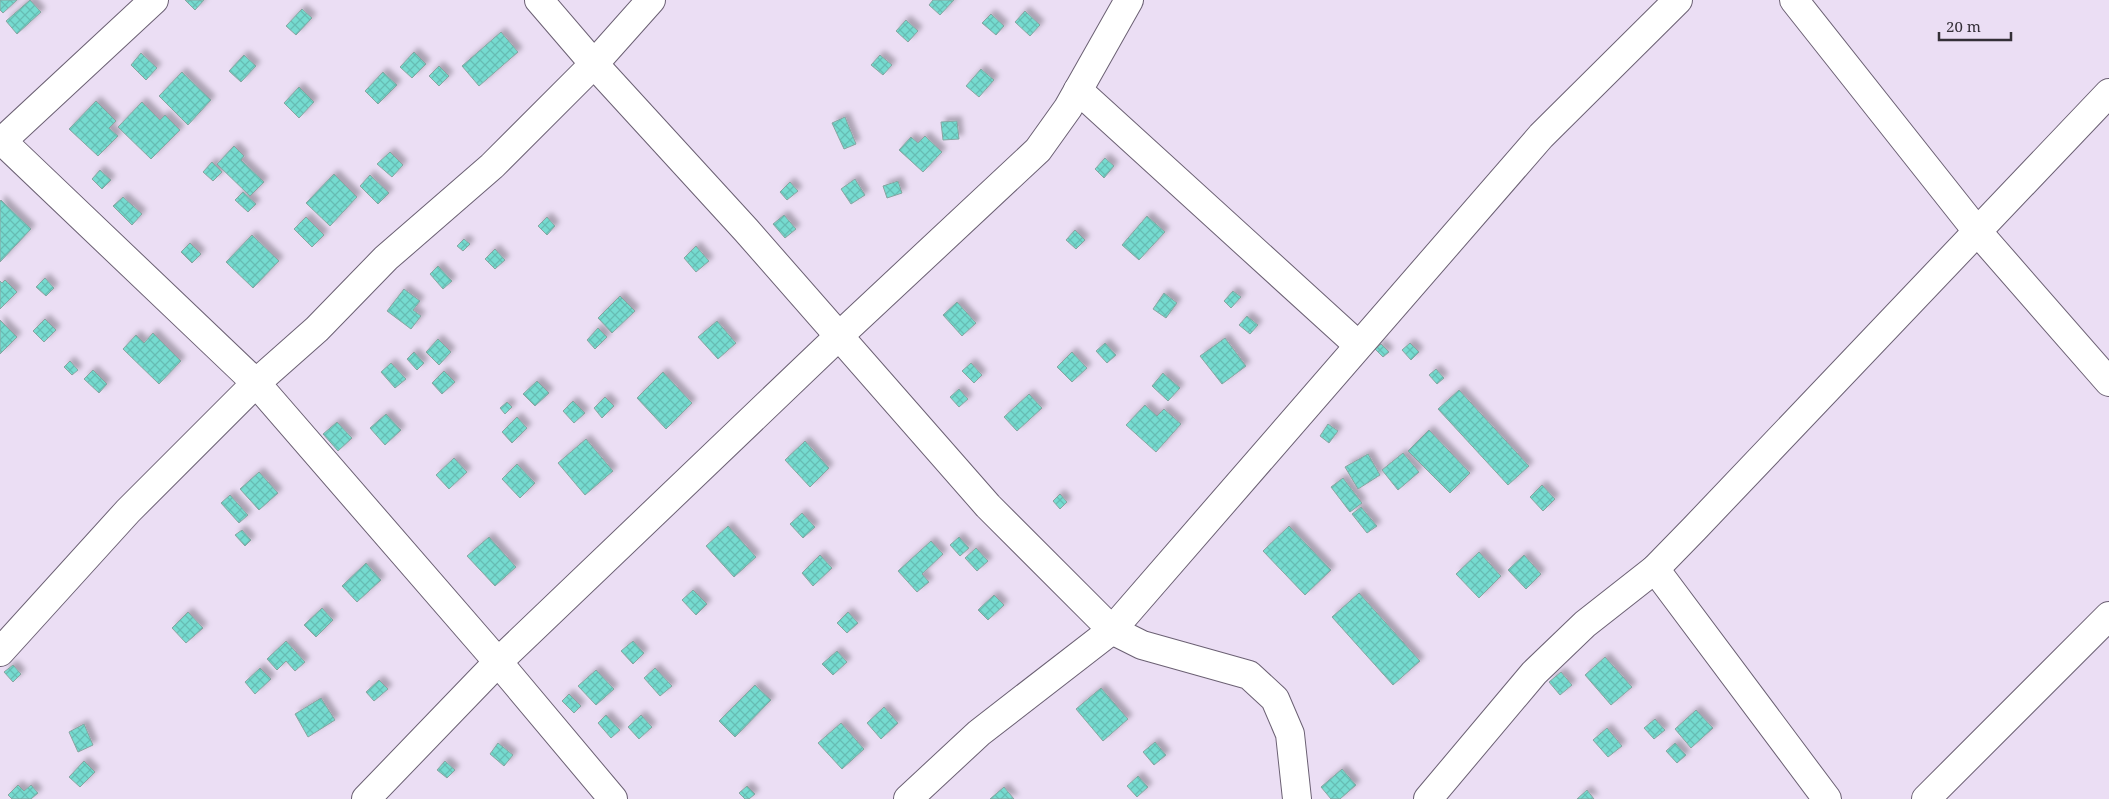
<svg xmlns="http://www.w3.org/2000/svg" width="2109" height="799" font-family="'Noto Serif',serif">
	<defs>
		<pattern id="building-cross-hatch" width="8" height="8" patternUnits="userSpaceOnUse" patternTransform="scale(1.25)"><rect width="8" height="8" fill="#75dbd0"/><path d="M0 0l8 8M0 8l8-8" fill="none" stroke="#66bcb3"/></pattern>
		<filter id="shadow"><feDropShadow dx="4.5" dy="-4.5" stdDeviation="2.5" flood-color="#0004"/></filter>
	</defs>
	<rect width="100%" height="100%" fill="#ebdef4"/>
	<g fill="url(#building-cross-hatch)" stroke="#88a5a1" filter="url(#shadow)">
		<path d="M 0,0 L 17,0 L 3,13 L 0,10 Z"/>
		<path d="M 30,0 L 41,12 L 17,34 L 6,21 Z"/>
		<path d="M 185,0 L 204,0 L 195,10 Z"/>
		<path d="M 933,0 L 954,0 L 940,15 L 929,5 Z"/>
		<path d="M 302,9 L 312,18 L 296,35 L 286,26 Z"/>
		<path d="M 1025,11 L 1040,25 L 1030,36 L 1015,22 Z"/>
		<path d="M 991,14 L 1004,26 L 996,35 L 982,23 Z"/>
		<path d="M 906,20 L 918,31 L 908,42 L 896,31 Z"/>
		<path d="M 501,32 L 518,52 L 479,86 L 462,66 Z"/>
		<path d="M 414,52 L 426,64 L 412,78 L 400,67 Z"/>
		<path d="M 141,53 L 157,68 L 146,80 L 131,65 Z"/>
		<path d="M 244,55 L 256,66 L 241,82 L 229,71 Z"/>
		<path d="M 880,55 L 892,65 L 883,75 L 871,65 Z"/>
		<path d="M 439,66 L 449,76 L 439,86 L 429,76 Z"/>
		<path d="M 981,69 L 994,80 L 979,97 L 966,86 Z"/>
		<path d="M 182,72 L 211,100 L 188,125 L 159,96 Z"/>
		<path d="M 383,72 L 397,85 L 378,104 L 365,91 Z"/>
		<path d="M 299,87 L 314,102 L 299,118 L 284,103 Z"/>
		<path d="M 96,101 L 116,121 L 109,128 L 118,136 L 98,156 L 69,129 Z"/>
		<path d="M 142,102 L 160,120 L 165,115 L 180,130 L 151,159 L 118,127 Z"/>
		<path d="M 845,117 L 856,144 L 844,149 L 832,123 Z"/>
		<path d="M 957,121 L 959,139 L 943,140 L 941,122 Z"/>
		<path d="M 925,136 L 942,152 L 923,172 L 899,150 L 911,137 L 918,143 Z"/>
		<path d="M 234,146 L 244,156 L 241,160 L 264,182 L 250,196 L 217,164 Z"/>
		<path d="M 390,152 L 403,165 L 392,177 L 377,164 Z"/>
		<path d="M 1105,158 L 1114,166 L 1104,178 L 1095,169 Z"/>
		<path d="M 212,162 L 222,172 L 213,181 L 203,172 Z"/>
		<path d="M 100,170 L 111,180 L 102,189 L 92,179 Z"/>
		<path d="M 334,174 L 357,197 L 330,226 L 306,203 Z"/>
		<path d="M 370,175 L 389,193 L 378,204 L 360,186 Z"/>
		<path d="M 855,179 L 865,195 L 851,204 L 841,189 Z"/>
		<path d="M 898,181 L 902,193 L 887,198 L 883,186 Z"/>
		<path d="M 790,182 L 798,191 L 787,200 L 780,192 Z"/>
		<path d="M 243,192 L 256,204 L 248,212 L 235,200 Z"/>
		<path d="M 123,197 L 142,214 L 132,225 L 113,206 Z"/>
		<path d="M 1,200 L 31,229 L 0,262 L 0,201 Z"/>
		<path d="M 784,215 L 796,229 L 785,238 L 773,224 Z"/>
		<path d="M 1147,216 L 1165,232 L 1139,260 L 1122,245 Z"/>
		<path d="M 306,217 L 324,235 L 312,247 L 294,229 Z"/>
		<path d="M 547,217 L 555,226 L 547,235 L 538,226 Z"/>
		<path d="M 1075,230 L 1085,240 L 1076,249 L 1066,240 Z"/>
		<path d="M 252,235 L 279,261 L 253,288 L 226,262 Z"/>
		<path d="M 464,239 L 470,244 L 463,251 L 457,246 Z"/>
		<path d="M 190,243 L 201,254 L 192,263 L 181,252 Z"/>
		<path d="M 696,246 L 709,261 L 696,272 L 684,258 Z"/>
		<path d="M 495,249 L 505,260 L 495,269 L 485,259 Z"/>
		<path d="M 438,266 L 452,281 L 443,289 L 430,274 Z"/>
		<path d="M 45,278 L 54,288 L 46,296 L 36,287 Z"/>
		<path d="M 5,280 L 17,292 L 0,309 L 0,281 L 2,283 Z"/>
		<path d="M 404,289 L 420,301 L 413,310 L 421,316 L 411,329 L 387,311 Z"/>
		<path d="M 1233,291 L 1241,297 L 1231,308 L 1224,301 Z"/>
		<path d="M 1164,293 L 1177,303 L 1166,318 L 1153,309 Z"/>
		<path d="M 620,296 L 635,311 L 612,333 L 598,318 Z"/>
		<path d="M 957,302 L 976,323 L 962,336 L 943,315 Z"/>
		<path d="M 1247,316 L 1258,325 L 1250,334 L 1239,325 Z"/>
		<path d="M 45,319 L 56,330 L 44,342 L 33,331 Z"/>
		<path d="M 0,320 L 17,337 L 0,354 Z"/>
		<path d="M 717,321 L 736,343 L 718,359 L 698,337 Z"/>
		<path d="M 598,328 L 607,337 L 595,349 L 587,340 Z"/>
		<path d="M 153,333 L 181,361 L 159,384 L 123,349 L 136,335 L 144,343 Z"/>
		<path d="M 1225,338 L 1246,366 L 1222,384 L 1200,356 Z"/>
		<path d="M 438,339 L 451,352 L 439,365 L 426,352 Z"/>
		<path d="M 1105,343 L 1116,355 L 1107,363 L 1096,351 Z"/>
		<path d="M 1410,343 L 1419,352 L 1411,360 L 1402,350 Z"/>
		<path d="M 1381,344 L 1389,352 L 1383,357 L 1375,349 Z"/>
		<path d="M 414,352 L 424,363 L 417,370 L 407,359 Z"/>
		<path d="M 1072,352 L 1087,368 L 1072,382 L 1057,367 Z"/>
		<path d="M 70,361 L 78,370 L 72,375 L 64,367 Z"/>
		<path d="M 391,363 L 406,379 L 395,388 L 381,372 Z"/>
		<path d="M 971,363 L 982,375 L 974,383 L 962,371 Z"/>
		<path d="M 1436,369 L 1444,378 L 1437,384 L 1429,375 Z"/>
		<path d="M 93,370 L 107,384 L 99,393 L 84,379 Z"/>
		<path d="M 444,371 L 455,382 L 442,394 L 432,383 Z"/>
		<path d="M 663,372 L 692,403 L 666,429 L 637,398 Z"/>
		<path d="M 1163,373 L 1180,388 L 1168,401 L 1152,386 Z"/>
		<path d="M 537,381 L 549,393 L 535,406 L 523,394 Z"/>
		<path d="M 959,389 L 968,399 L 959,407 L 950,397 Z"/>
		<path d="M 1459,390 L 1529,466 L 1508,485 L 1438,409 Z"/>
		<path d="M 1029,394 L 1042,408 L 1017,431 L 1004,417 Z"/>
		<path d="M 605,397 L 614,406 L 602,418 L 594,408 Z"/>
		<path d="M 573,401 L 585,413 L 574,423 L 563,411 Z"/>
		<path d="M 507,402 L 512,407 L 505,414 L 500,408 Z"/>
		<path d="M 1145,405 L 1157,416 L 1164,409 L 1181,424 L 1156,452 L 1126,425 Z"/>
		<path d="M 386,414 L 401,430 L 385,445 L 370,428 Z"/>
		<path d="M 517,417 L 527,428 L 512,443 L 502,432 Z"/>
		<path d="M 337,422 L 352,438 L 338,451 L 323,434 Z"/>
		<path d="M 1328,424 L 1338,431 L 1329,443 L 1320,436 Z"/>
		<path d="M 1429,430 L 1470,473 L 1450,493 L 1408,451 Z"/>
		<path d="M 586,439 L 613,471 L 585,495 L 558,463 Z"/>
		<path d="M 805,441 L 829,468 L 810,487 L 785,460 Z"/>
		<path d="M 1403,453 L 1419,472 L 1398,490 L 1382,470 Z"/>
		<path d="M 1368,454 L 1380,475 L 1358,489 L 1345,467 Z"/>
		<path d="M 454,458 L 467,472 L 449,489 L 436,475 Z"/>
		<path d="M 517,464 L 535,483 L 520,498 L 502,479 Z"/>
		<path d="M 259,472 L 278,493 L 259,510 L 240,489 Z"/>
		<path d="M 1343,478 L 1362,503 L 1350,512 L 1331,487 Z"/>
		<path d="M 1542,485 L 1555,499 L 1543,511 L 1530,497 Z"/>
		<path d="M 1060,494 L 1067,502 L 1060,509 L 1053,501 Z"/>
		<path d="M 230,495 L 248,515 L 239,523 L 221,503 Z"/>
		<path d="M 1361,507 L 1377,526 L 1367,533 L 1352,514 Z"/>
		<path d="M 802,513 L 815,527 L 803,538 L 790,524 Z"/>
		<path d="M 728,526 L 756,557 L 734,577 L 706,546 Z"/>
		<path d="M 1289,526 L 1331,570 L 1305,595 L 1263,551 Z"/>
		<path d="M 242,530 L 251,540 L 245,546 L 235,535 Z"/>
		<path d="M 489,537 L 516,567 L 495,586 L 467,556 Z"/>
		<path d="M 959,537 L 969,548 L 960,556 L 950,545 Z"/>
		<path d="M 931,541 L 943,554 L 922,574 L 929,582 L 917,592 L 898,571 Z"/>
		<path d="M 976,548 L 988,561 L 977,571 L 965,558 Z"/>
		<path d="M 1479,552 L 1501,576 L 1479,598 L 1456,574 Z"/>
		<path d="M 820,555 L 832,568 L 813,586 L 802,573 Z"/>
		<path d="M 1524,555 L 1541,574 L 1526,589 L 1508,570 Z"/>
		<path d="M 366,563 L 381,580 L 357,602 L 342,586 Z"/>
		<path d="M 693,590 L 707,604 L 696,615 L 682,600 Z"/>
		<path d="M 1359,593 L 1420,661 L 1393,685 L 1332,617 Z"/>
		<path d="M 994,595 L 1004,605 L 988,620 L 978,610 Z"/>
		<path d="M 322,608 L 333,620 L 316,637 L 304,625 Z"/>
		<path d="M 188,612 L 203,628 L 186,643 L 172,628 Z"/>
		<path d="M 848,612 L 858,623 L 847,633 L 837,623 Z"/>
		<path d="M 286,641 L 305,662 L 295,671 L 286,661 L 277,670 L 267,659 Z"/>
		<path d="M 633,641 L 644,653 L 633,664 L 621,651 Z"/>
		<path d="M 837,651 L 847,662 L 833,675 L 822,664 Z"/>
		<path d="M 1605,657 L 1632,687 L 1611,705 L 1585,675 Z"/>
		<path d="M 13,665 L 21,674 L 13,682 L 4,672 Z"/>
		<path d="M 260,668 L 271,679 L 255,694 L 245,682 Z"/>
		<path d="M 655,668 L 672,686 L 660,696 L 644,678 Z"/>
		<path d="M 596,670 L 614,689 L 596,705 L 578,686 Z"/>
		<path d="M 1561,672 L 1572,685 L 1560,695 L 1549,682 Z"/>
		<path d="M 379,680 L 388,689 L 374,701 L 366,692 Z"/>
		<path d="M 755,685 L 771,700 L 735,737 L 719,721 Z"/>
		<path d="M 1101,688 L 1128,719 L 1103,741 L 1076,709 Z"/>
		<path d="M 569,694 L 581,706 L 574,713 L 562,701 Z"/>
		<path d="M 321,698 L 335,720 L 308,737 L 295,714 Z"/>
		<path d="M 884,707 L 898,723 L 881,739 L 867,723 Z"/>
		<path d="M 1696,710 L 1713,728 L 1691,748 L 1675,729 Z"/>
		<path d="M 606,715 L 620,730 L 611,738 L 598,723 Z"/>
		<path d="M 641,715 L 652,727 L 639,739 L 628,727 Z"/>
		<path d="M 1655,719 L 1665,730 L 1654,739 L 1644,728 Z"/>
		<path d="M 841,723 L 864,749 L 842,769 L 818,743 Z"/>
		<path d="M 84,724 L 93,745 L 78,752 L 69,732 Z"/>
		<path d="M 1607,728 L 1622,746 L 1608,757 L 1593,740 Z"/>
		<path d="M 1155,742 L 1166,755 L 1154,765 L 1143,752 Z"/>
		<path d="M 498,743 L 513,755 L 504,766 L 490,754 Z"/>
		<path d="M 1675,743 L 1686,755 L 1677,763 L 1666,751 Z"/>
		<path d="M 84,761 L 95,772 L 80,787 L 69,777 Z"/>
		<path d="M 445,761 L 455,770 L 447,778 L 437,770 Z"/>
		<path d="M 1342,769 L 1356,785 L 1340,799 L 1331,799 L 1321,787 Z"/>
		<path d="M 1138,776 L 1148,787 L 1137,797 L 1127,786 Z"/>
		<path d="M 18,785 L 24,791 L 31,785 L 38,793 L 31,799 L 12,799 L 8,795 Z"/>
		<path d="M 747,786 L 755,794 L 749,799 L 745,799 L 739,793 Z"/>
		<path d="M 1004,787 L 1014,799 L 990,799 Z"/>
		<path d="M 1587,790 L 1594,799 L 1577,799 Z"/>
	</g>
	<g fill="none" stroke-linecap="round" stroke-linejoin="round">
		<g stroke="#6b6073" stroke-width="30">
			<g id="minor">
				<path d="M 539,0 L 594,64 L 746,230 L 988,506 L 1112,630 L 1142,645 L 1249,675 L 1275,699 L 1290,734 L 1297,799"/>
				<path d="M 1794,0 L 1977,231 L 2109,382"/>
				<path d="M 1078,90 L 1358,345"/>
				<path d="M 0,139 L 256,383 L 498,662 L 613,799"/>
				<path d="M 0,143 L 154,0"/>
				<path d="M 1655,569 L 1827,799"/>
				<path d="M 0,652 L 128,511 L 256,383 L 317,329 L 386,258 L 492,166 L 594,64 L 651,0"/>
				<path d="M 366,799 L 498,662 L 839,336 L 1038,150 L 1068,108 L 1129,0"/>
				<path d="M 908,799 L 979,733 L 1112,630 L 1541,136 L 1678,0"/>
				<path d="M 1428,799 L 1534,673 L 1585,624 L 1655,569 L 1694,529 L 2109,93"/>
				<path d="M 1926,799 L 2109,616"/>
			</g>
		</g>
		<use href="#minor" stroke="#fff" stroke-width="28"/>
	</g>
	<path d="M1939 32v8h72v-8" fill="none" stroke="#342f37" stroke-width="2.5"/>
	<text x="1946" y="32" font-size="15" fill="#342f37" stroke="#ebdef4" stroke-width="4" paint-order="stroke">20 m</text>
</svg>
